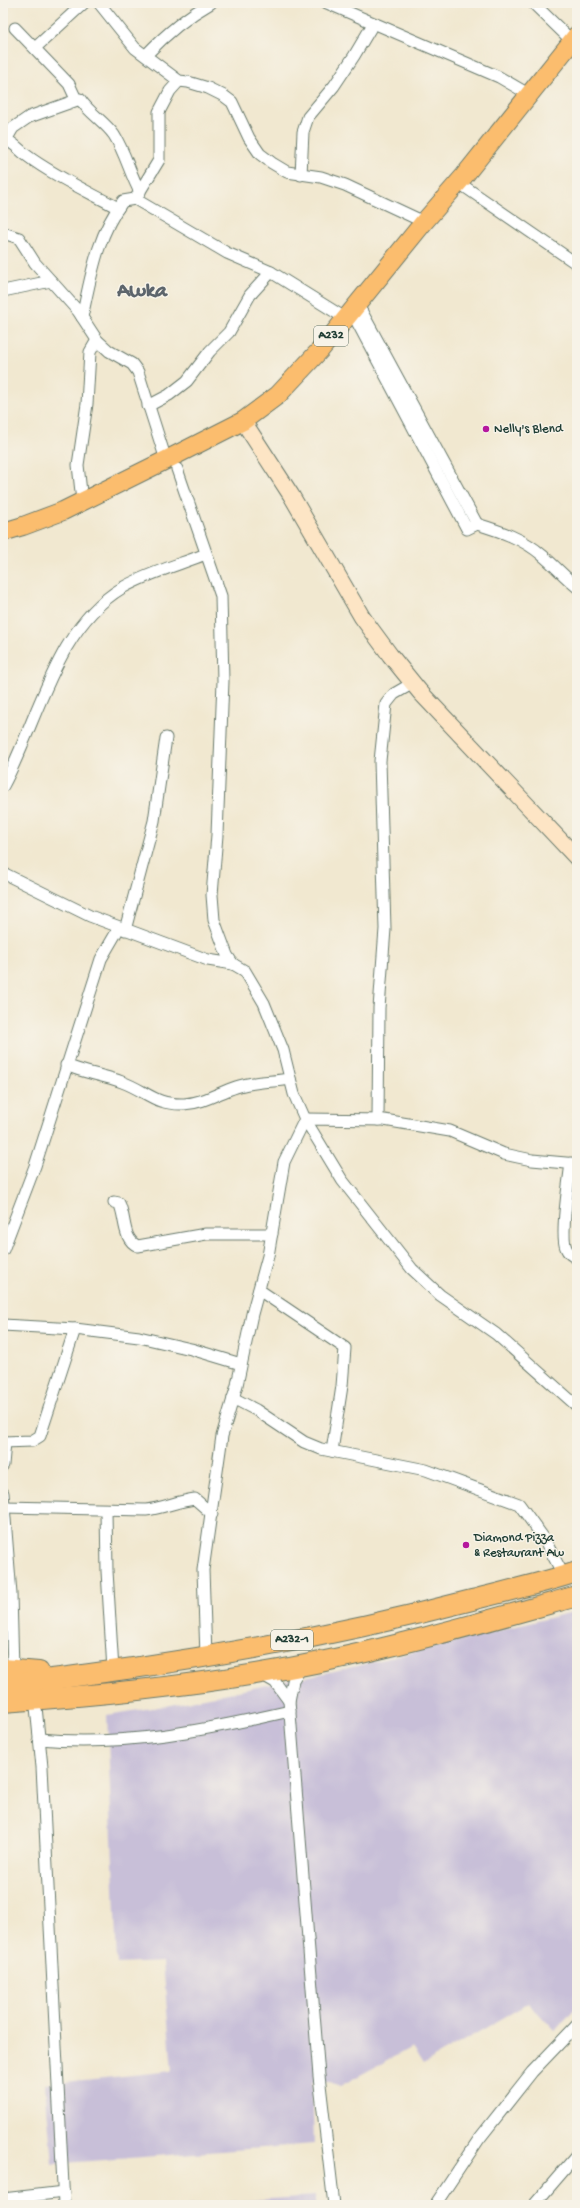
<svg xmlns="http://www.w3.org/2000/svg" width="580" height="2208" font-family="'Gochi Hand',sans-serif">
	<rect width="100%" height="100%" fill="#f7f3e8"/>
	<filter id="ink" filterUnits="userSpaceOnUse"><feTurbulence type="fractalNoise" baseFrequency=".025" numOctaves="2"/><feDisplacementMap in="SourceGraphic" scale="8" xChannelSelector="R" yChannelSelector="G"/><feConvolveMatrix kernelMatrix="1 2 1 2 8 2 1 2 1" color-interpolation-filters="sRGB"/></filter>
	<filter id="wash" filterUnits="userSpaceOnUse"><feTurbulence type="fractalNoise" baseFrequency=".012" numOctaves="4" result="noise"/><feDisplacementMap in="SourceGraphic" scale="16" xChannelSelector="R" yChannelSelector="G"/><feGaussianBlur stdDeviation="0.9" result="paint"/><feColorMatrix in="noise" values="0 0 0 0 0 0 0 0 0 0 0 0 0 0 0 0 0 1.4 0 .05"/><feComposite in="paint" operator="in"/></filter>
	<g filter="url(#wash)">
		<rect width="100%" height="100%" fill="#f1e8d0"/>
		<g fill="#c8bfd8">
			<path d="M 577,1611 L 577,2006 L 555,2031 L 529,2003 L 423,2064 L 412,2047 L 340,2086 L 330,2082 L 312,2082 L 314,2144 L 52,2164 L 45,2084 L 172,2071 L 163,1962 L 117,1964 L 107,1715 L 171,1705 L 353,1667 Z"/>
			<path d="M 316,2196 L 316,2205 L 178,2205 Z"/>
		</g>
	</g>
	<g filter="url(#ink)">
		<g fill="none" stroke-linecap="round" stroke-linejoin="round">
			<g stroke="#68796b" stroke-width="13">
				<g id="street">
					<path d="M 99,3 L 135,48 L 179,81 L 188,82 L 208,88 L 224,96 L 232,102 L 249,138 L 260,154 L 272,163 L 287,172 L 321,177 L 345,185 L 424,222"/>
					<path d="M 327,3 L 499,77 L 530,95"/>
					<path d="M 533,3 L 572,41"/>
					<path d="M 15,28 L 69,84 L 76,99"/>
					<path d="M 35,48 L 84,3"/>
					<path d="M 146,55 C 166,34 186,17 211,3"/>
					<path d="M 3,140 C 12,140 19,150 26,155 C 54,176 87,191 118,208"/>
					<path d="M 6,140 L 13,128 L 29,117 L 80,99 C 89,113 104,121 114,135 C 125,152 130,174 140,192"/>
					<path d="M 301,175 L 303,132 L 308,117 L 334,86 L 354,56 L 373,24"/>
					<path d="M 465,187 L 577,264"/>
					<path d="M 137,196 L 159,160 L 159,112 L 170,91 L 179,81"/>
					<path d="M 3,233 L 19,238 L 35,263 L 78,311 L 97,340 L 109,351 L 132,364 L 138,372 L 166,460"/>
					<path d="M 3,291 L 51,281"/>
					<path d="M 362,312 L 477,524"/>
					<path d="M 82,317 C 91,277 97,235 123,201 L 135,199 L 227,253 L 271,272 L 345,318"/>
					<path d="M 356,320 L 467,529 L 477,524 C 500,531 524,539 542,555 C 554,565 565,577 577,587"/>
					<path d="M 148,406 L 169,395 L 187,381 L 210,351 L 229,332 L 250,295 L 271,272"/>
					<path d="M 177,469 L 221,596 L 223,681 L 217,835 L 212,895 L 214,920 L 227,955 L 233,964 L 245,971 L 264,1003 L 283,1050 L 294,1094 L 305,1119 L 342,1180 L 412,1269 L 440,1295 L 496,1334 L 577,1406"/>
					<path d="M 82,501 L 78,465 L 87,404 L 90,352 L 97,340"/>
					<path d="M 3,786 C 38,722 55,628 122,588 C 148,573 178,565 206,554"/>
					<path d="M 3,873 L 90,916 L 208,960 L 233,964"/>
					<path d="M 125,930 L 154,821 L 166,738"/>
					<path d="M 66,1065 C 84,1073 103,1075 122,1082 C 147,1091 154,1105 184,1104 C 203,1103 218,1093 236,1087 C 253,1081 273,1082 290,1079"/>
					<path d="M 378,1120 L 379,1008 L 385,929 L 380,761 L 386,704 L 394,694 L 413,683"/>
					<path d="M 571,1163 C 569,1180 560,1235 566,1248 C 568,1253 572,1256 577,1258"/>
					<path d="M 114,1202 L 119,1203 C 126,1216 122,1240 138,1246 L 206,1234 L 272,1234"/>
					<path d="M 3,1250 L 35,1166 L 101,959 L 119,928"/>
					<path d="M 259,1290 L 345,1348 L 342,1386 L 332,1451"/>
					<path d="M 3,1325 L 75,1329 L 139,1337 L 191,1349 L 241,1364"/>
					<path d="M 233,1398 L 256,1410 L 304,1442 L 321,1449 L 426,1470 L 519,1504 L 543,1537 L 564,1576"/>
					<path d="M 3,1442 L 32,1441 L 40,1436 L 75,1329"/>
					<path d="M 3,1465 L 5,1442"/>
					<path d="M 3,1493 L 11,1594 L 13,1670"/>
					<path d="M 4,1507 L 146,1510 C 163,1508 178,1501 195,1499 L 212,1514"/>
					<path d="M 106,1510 L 107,1571 L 113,1670"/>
					<path d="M 206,1656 L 203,1570 L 222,1436 L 237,1385 L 252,1314 L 268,1256 L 284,1162 L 305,1119 L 384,1120 L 450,1131 L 504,1154 L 532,1160 L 577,1164"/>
					<path d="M 302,1666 L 293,1681 L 289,1701 L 319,2076 L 334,2205"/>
					<path d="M 261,1674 L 275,1682 L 289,1701"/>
					<path d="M 36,1707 L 42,1767 L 64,2205"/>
					<path d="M 39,1739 C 124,1747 207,1730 290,1711"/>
					<path d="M 3,2199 L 64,2192"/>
					<path d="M 435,2205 L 479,2139 L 532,2072 L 577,2025"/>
					<path d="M 534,2205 L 577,2155"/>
				</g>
			</g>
			<g stroke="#68796b" stroke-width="18">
				<path id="secondary" d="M 243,421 L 291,495 L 362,617 L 390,655 L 420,692 L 577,858"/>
			</g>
			<g stroke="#68796b" stroke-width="20">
				<path id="primary" d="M 3,532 L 23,526 L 63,511 L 166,460 L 243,421 L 278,395 L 321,349 L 424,222 L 464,176 L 577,35"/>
			</g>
			<g stroke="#68796b" stroke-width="22">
				<g id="highway">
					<path d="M 3,1669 L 39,1672"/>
					<path d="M 3,1685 C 161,1667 319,1640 472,1600 C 507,1591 542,1583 577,1572"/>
					<path d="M 3,1702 C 104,1695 206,1685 305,1665 C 397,1647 487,1621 577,1596"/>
				</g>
			</g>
			<use href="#street" stroke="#fff" stroke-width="11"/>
			<use href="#secondary" stroke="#fde5c5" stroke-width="16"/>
			<use href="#primary" stroke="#fbbd6e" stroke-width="18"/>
			<use href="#highway" stroke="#fbbd6e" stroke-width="20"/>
		</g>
	</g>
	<g fill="#b5179e" stroke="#f7f3e8" stroke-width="1.5">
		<circle cx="486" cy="429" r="4"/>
		<circle cx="466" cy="1545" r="4"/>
	</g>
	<g text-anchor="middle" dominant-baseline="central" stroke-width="3" stroke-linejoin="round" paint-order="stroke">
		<g fill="#f7f3e8" stroke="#60746a" stroke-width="1">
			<rect x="314" y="326" width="34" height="20" rx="3"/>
			<rect x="271" y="1630" width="42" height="20" rx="3"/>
		</g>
		<g font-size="12" font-weight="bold" fill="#1f3d34">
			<text x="331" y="336">A232</text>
			<text x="292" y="1640">A232-1</text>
		</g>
		<g font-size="13" fill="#1f3d34" stroke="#f7f3e8" text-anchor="start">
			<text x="494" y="429">Nelly's Blend</text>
			<text x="474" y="1538">Diamond Pizza<tspan x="474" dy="15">&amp; Restaurant Aw</tspan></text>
		</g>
		<g font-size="21" font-weight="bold" fill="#5d656c" stroke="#f7f3e8">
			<text x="142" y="292">Awka</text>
		</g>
	</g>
	<rect width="580" height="2208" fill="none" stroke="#f7f3e8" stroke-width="16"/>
</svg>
